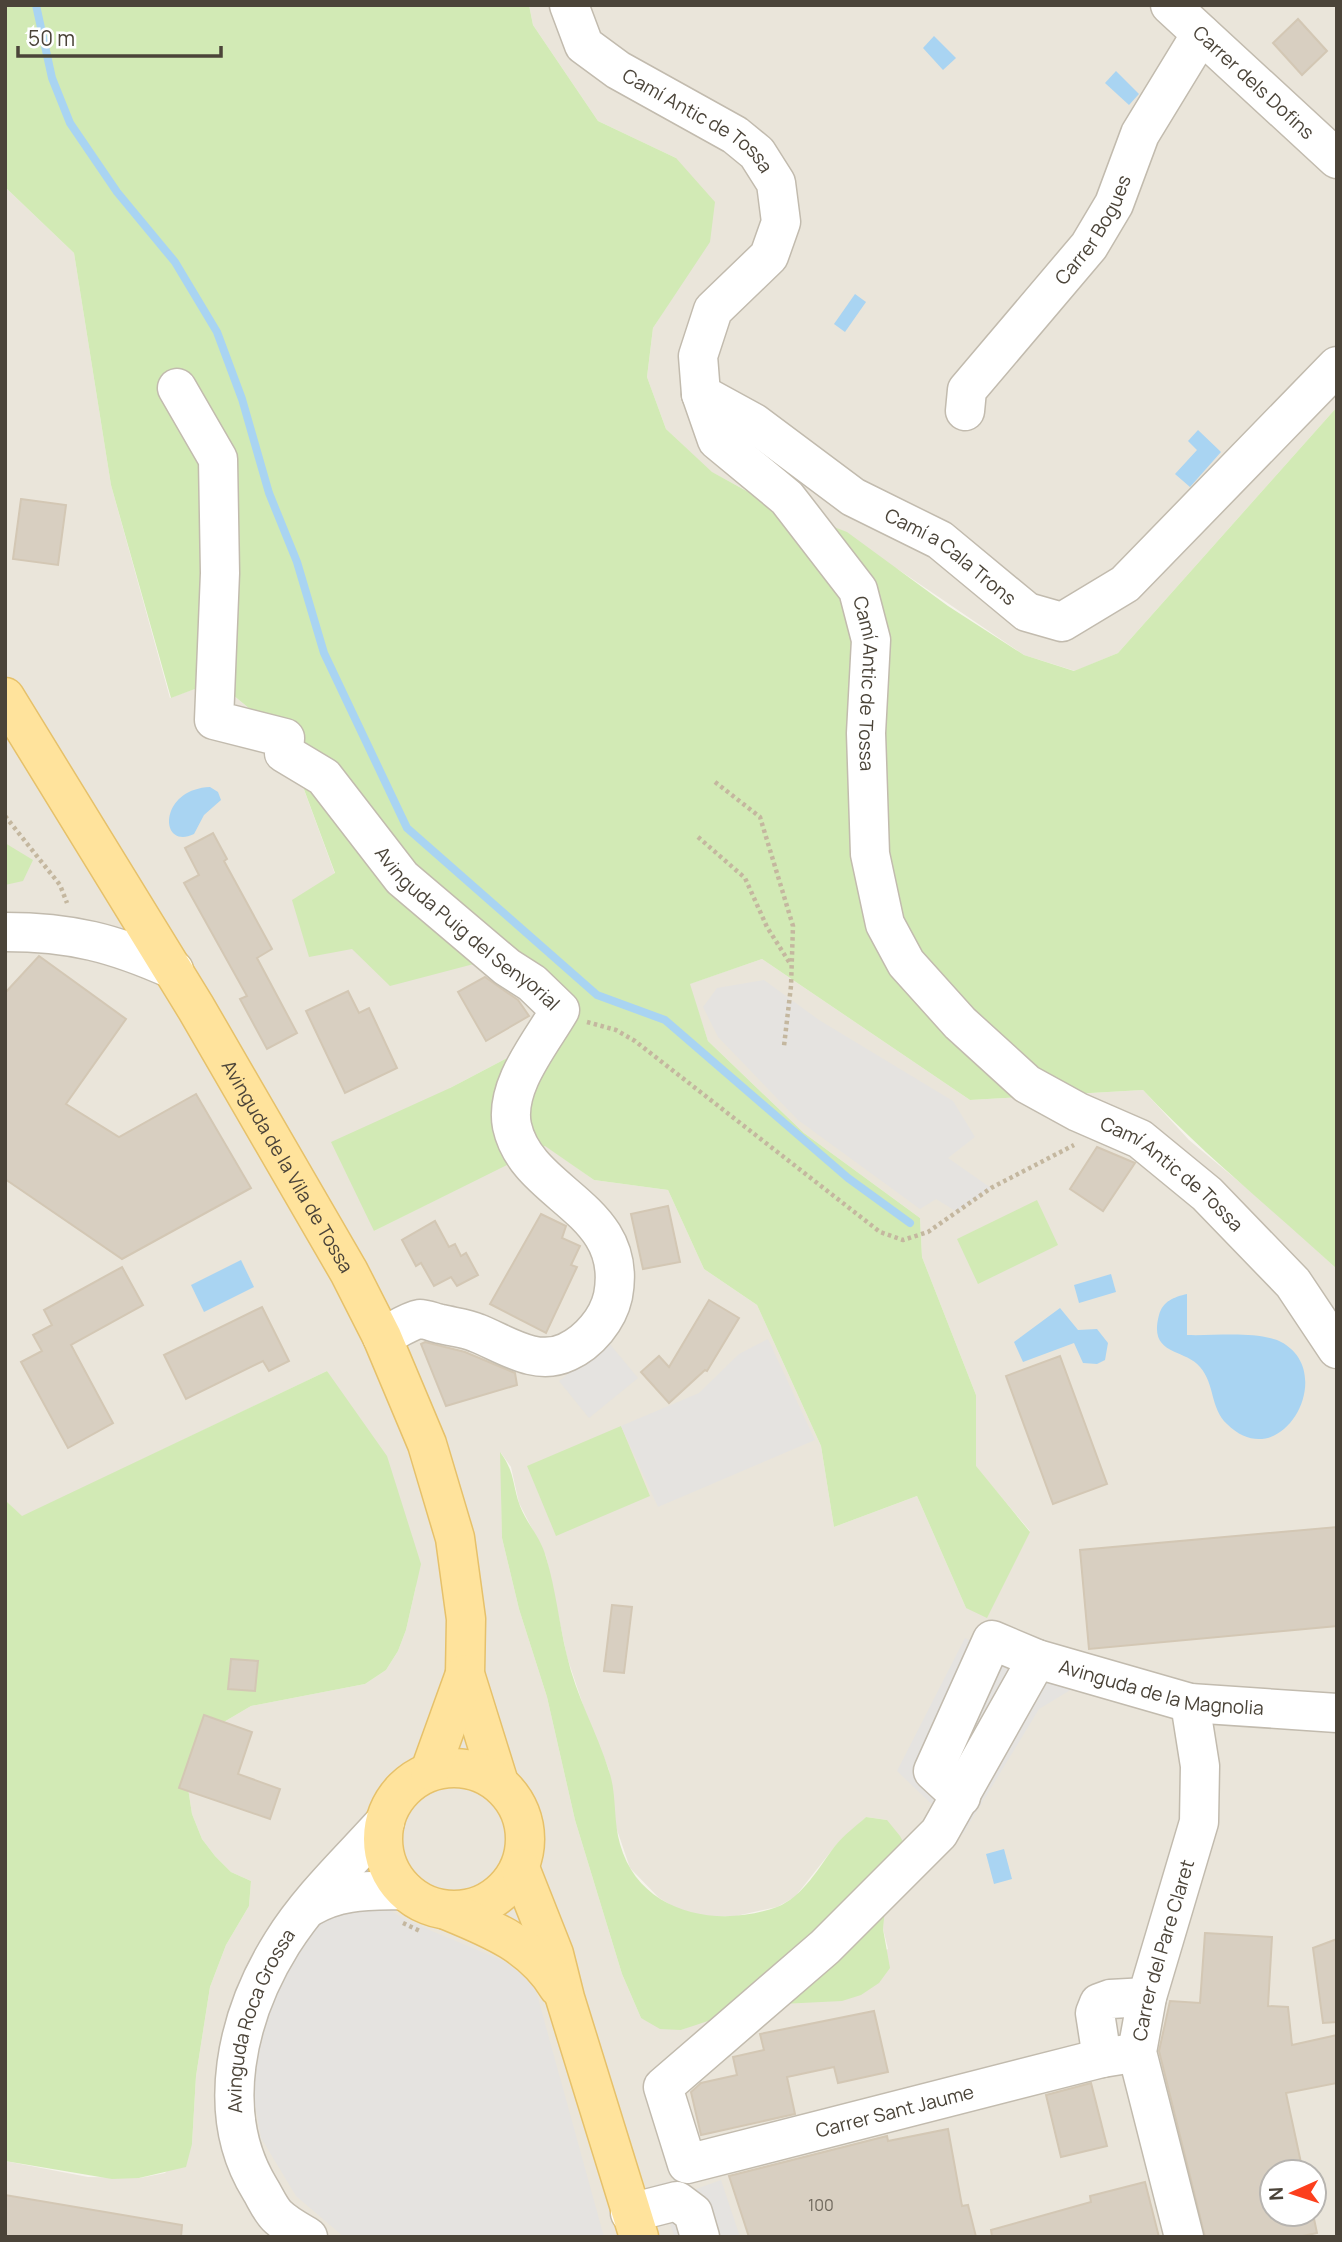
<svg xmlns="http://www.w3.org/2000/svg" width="1342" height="2242" font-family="Manrope,sans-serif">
	<rect width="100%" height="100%" fill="#f6f3ec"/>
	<g fill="#eae5da" fill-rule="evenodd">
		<path d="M 529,5 L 1337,5 L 1337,407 L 1118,653 L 1075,671 L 1024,655 L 899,570 L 711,472 L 666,429 L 647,377 L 653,328 L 677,290 L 676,158 L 598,121 L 533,25 Z"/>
		<path d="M 5,187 L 74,253 L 111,485 L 170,698 L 216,681 L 285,738 L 335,874 L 352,949 L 489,960 L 544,1015 L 530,1046 L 450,1088 L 374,1231 L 545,1145 L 594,1180 L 668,1190 L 704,1269 L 757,1305 L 821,1446 L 834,1527 L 917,1496 L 966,1608 L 1030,1531 L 976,1467 L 976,1395 L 922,1257 L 920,1218 L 804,1133 L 708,1041 L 689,984 L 762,959 L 970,1100 L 1143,1090 L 1189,1140 L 1274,1211 L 1337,1269 L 1337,2237 L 5,2237 L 5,2161 L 88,2177 L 140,2178 L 165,2173 L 192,2144 L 196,2076 L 210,1987 L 226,1945 L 249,1906 L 251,1881 L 231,1872 L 215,1856 L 202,1839 L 192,1814 L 188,1788 L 212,1729 L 251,1706 L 365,1684 L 386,1670 L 398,1651 L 406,1630 L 416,1586 L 327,1371 L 22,1517 L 5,1500 ZM 501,1453 L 511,1467 L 519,1503 L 546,1556 L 567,1657 L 586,1714 L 609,1770 L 616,1827 L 630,1868 L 659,1898 L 676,1908 L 697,1916 L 736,1916 L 777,1907 L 795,1897 L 836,1845 L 866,1817 L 887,1820 L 883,1929 L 888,1949 L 681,2030 L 641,2018 L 622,1974 L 575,1820 L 547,1697 L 519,1609 L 502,1538 ZM 1272,2172 L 1314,2172 L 1314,2214 L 1272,2214 Z"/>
	</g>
	<g fill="#d2eab5">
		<path d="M 5,5 L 529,5 L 533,25 L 598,121 L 676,158 L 715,202 L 710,242 L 653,328 L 647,377 L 666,429 L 712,472 L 763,500 L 847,532 L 948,606 L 1024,655 L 1074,671 L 1118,653 L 1337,407 L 1337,1269 C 1272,1209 1203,1154 1143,1090 L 970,1100 L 762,959 L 690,984 L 708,1041 L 804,1133 L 920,1218 L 922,1257 L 976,1395 L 976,1466 L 1030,1532 L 987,1618 L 966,1608 L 917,1496 L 834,1527 L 821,1446 L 757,1305 L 704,1269 L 668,1190 L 594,1180 L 545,1146 L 374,1231 L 331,1142 L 450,1088 L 530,1046 L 544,1015 L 489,960 L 390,986 L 352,949 L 309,957 L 292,900 L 335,873 L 285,738 L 216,681 L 171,698 L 111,485 L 74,253 L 5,187 Z"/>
		<path d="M 5,843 L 33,860 L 23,881 L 5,885 Z"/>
		<path d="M 1037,1200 L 1058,1245 L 978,1284 L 957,1239 Z"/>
		<path d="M 327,1371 L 387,1456 L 421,1564 L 406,1630 L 398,1651 L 386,1670 L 365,1684 L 251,1706 L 212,1729 L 188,1788 L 192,1814 L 202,1839 L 215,1856 L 231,1872 L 251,1881 L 249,1906 L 226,1945 L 210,1987 L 196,2076 L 192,2144 L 186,2167 L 139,2178 L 112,2179 L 5,2161 L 5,1500 L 22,1516 Z"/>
		<path d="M 621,1426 L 650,1496 L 556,1536 L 527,1466 Z"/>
		<path d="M 500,1452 C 515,1472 512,1484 520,1506 C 527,1524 541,1538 546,1557 C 556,1590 559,1623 567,1656 C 576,1696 597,1732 609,1771 C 617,1794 613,1820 620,1844 C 639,1913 717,1929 777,1907 C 803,1897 819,1867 835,1846 C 844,1835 856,1826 866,1817 L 887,1820 L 900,1836 L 909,1853 L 885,1909 L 883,1929 L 890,1968 L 879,1983 L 861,1995 L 842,2001 L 781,2004 L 717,2018 L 681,2030 L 660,2029 L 641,2018 L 622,1974 L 575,1820 L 547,1697 L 519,1609 L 502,1538 Z"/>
	</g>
	<g fill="#e5e3e0">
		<path d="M 764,980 L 819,1020 L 953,1101 L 975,1137 L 948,1158 L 991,1188 L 957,1212 L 936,1199 L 920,1209 L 798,1120 L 718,1037 L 703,1007 L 717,988 Z"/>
		<path d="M 768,1339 L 815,1440 L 658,1507 L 621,1426 L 699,1393 L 739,1354 Z"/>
		<path d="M 608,1342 L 638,1378 L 589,1418 L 559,1381 Z"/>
		<path d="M 965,1638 L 1072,1689 L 1039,1709 L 963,1834 L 897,1771 Z"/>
		<path d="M 365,1896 L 408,1921 L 506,1962 L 533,1980 L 604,2237 L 344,2237 L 296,2196 L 261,2138 L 251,2082 L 263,2015 L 315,1915 Z"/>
		<path d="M 676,2180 L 688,2192 L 721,2180 L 740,2237 L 675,2237 L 655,2185 Z"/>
	</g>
	<g fill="#a9d4f2">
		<path d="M 934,36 L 956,58 L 943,70 L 923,48 Z"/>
		<path d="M 1116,71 L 1139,94 L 1129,105 L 1105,83 Z"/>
		<path d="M 855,294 L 866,302 L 845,332 L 834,324 Z"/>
		<path d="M 1198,430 L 1221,452 L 1190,487 L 1175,474 L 1197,450 L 1188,441 Z"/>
		<path d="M 210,787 L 218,792 L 221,800 L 204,815 L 194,834 C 159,851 158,789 210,787 Z"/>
		<path d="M 241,1260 L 254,1287 L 204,1312 L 191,1285 Z"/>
		<path d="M 1111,1274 L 1116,1292 L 1079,1303 L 1074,1285 Z"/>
		<path d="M 1187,1294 L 1187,1335 C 1214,1336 1251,1331 1277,1340 C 1342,1368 1282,1479 1227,1424 C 1210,1408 1215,1384 1200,1367 C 1184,1348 1148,1356 1159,1315 C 1163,1301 1174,1297 1187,1294 Z"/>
		<path d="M 1060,1308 L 1078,1330 L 1097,1329 L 1108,1343 L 1105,1360 L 1097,1364 L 1083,1363 L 1074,1343 L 1023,1362 L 1014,1342 Z"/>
		<path d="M 1004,1849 L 1012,1879 L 994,1884 L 986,1854 Z"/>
	</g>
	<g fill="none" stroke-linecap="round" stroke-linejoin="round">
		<path stroke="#a9d4f2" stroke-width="8" d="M 36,5 L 52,78 L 70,123 L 117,192 L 175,262 L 217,332 L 242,399 L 269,493 L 297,562 L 324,653 L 407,828 L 597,995 L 665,1020 L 848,1178 L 910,1223"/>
	</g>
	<g fill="#d8cfc1" stroke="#d3c7b4" stroke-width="2">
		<path d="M 1298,19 L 1327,51 L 1302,75 L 1273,43 Z"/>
		<path d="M 21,499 L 66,505 L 58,565 L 13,559 Z"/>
		<path d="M 213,833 L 227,859 L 224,861 L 272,949 L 257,958 L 297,1033 L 267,1049 L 240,999 L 247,996 L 184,883 L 199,875 L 185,848 Z"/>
		<path d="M 39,956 L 126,1019 L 66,1104 L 119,1137 L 196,1094 L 251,1188 L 122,1259 L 5,1179 L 5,993 Z"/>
		<path d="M 485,977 L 518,1000 L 529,1016 L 486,1041 L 458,992 Z"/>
		<path d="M 348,991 L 359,1013 L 369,1008 L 397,1068 L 345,1093 L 306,1011 Z"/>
		<path d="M 1097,1147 L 1135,1163 L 1103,1211 L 1070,1189 Z"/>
		<path d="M 668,1206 L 680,1262 L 643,1269 L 631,1214 Z"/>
		<path d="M 541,1214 L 566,1226 L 562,1238 L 580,1246 L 571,1265 L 577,1267 L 546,1333 L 490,1304 Z"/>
		<path d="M 435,1221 L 449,1247 L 455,1244 L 461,1256 L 466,1253 L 478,1275 L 457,1286 L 451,1277 L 434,1286 L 421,1263 L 416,1266 L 402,1240 Z"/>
		<path d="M 122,1267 L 143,1305 L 71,1345 L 113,1423 L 68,1448 L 21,1362 L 42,1351 L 33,1335 L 52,1325 L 44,1310 Z"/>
		<path d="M 709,1300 L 739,1318 L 707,1371 L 705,1370 L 669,1403 L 641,1372 L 659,1356 L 669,1367 Z"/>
		<path d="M 262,1307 L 289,1361 L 269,1371 L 263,1361 L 186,1399 L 164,1355 Z"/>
		<path d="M 425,1342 L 465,1352 L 515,1373 L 517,1385 L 446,1406 L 421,1344 Z"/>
		<path d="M 1060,1356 L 1107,1484 L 1053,1504 L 1006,1376 Z"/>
		<path d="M 1337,1527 L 1337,1626 L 1089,1649 L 1080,1550 Z"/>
		<path d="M 612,1605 L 632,1607 L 624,1673 L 604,1671 Z"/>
		<path d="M 231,1659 L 258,1661 L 255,1691 L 228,1689 Z"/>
		<path d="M 204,1715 L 252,1732 L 238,1774 L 280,1789 L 270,1819 L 179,1788 Z"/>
		<path d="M 1205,1933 L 1272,1937 L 1268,2006 L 1288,2007 L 1292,2045 L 1337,2035 L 1337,2083 L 1286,2093 L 1303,2172 L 1272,2172 L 1272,2214 L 1313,2214 L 1317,2233 L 1298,2237 L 1205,2237 L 1159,2051 L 1170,2001 L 1200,2003 Z"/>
		<path d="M 1337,1939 L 1337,2022 L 1323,2023 L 1313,1948 Z"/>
		<path d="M 874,2011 L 888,2072 L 838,2083 L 834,2067 L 787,2077 L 795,2114 L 701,2135 L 691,2092 L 701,2083 L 737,2075 L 733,2057 L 764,2050 L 760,2034 Z"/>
		<path d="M 1091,2083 L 1107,2146 L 1061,2157 L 1046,2095 Z"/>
		<path d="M 948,2129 L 962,2206 L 968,2205 L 976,2237 L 749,2237 L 729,2176 L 887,2136 L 888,2141 Z"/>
		<path d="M 1145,2182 L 1159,2237 L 992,2237 L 991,2230 L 1091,2202 L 1090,2196 Z"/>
		<path d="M 5,2195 L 182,2225 L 181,2237 L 5,2237 Z"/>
	</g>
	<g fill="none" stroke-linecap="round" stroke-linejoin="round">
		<g stroke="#c2bbae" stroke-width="41">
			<g id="minor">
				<path id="s1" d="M 569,5 L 584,45 L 618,70 L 735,135 L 757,153 L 776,183 L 781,222 L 769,256 L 713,310 L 698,356 L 701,394 L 717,440 L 787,498 L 858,590 L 871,640 L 866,733 L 870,854 L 885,924 L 906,963 L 960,1023 L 1027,1084 L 1078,1112 L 1140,1139 L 1207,1194 L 1293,1283 L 1337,1349"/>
				<path id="s2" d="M 1170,5 L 1337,159"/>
				<path id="s3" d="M 177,388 L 218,459 L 220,573 L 214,720 L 285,738 L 284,753 L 324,777 L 402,878 L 507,967 L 532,983 L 560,1010 C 541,1043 504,1086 512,1126 C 527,1196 630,1207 613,1296 C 608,1319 589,1342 567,1352 C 536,1367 505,1344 477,1333 C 466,1328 453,1327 441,1324 C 435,1323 426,1319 420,1319 C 408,1321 393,1332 382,1337"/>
				<path id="s4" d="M 701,394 L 754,423 L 853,497 L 940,540 L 1027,612 L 1062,622 L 1125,584 L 1337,366"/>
				<path id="s5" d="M 965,411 L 967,390 L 1089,246 L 1114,204 L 1140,134 L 1201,34"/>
				<path d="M 5,932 C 71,932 114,943 174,970"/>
				<path id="s6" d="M 1037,1659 L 939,1833 L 825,1947 L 663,2087 L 687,2164 L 1102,2058"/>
				<path id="s7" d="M 961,1797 L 933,1771 L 992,1640 L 1037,1659 L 1190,1703 L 1337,1713"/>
				<path d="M 310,1907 C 340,1889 370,1891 404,1890"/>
				<path d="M 1127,2054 L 1102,2058 L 1095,2013 L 1099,2003 L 1110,1999 L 1147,1997"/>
				<path d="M 630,2213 L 677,2201 L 693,2213 L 700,2237"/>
				<path id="s8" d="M 308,2237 C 298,2231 285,2224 277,2216 C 270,2209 265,2197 260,2189 C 213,2113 237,2015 282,1943 C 310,1898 350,1861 385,1822"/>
				<path id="s9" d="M 1184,2237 L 1137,2052 L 1147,1997 L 1199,1822 L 1200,1766 L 1190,1703"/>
			</g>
		</g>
		<g stroke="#e6c16a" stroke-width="41">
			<g id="major">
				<path id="s10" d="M 5,697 L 196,1008 L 349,1272 L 382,1337 L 427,1444 L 455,1538 L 466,1619 L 465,1674 L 499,1783"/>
				<circle cx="454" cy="1839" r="71"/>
				<path d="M 430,1771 L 465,1674"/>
				<path d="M 520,1868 L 554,1954 L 565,1998 L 639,2237"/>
				<path d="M 446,1910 C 490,1928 533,1945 558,1987"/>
			</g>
		</g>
		<g stroke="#c4b79f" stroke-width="4.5" stroke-dasharray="3.5 3.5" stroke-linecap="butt">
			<path d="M 715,782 L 760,817 L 793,926 L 791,986 L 784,1046"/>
			<path d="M 5,816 L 60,885 L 67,903"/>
			<path d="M 698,837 L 745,878 L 767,927 L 791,965"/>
			<path d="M 587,1022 L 616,1030 L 635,1041 L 880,1232 L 903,1240 L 928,1232 L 991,1188 L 1074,1145"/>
			<path d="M 403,1923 L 420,1931"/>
		</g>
		<use href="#minor" stroke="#fff" stroke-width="38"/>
		<use href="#major" stroke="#ffe39c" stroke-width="38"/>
	</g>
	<g text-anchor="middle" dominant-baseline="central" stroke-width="5" stroke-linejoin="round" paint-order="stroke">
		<g font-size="16" fill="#6e675b">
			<text x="821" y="2205">100</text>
		</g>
		<g font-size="19" fill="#4b4439" stroke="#fff">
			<text stroke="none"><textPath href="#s2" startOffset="114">Carrer dels Dofins</textPath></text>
			<text stroke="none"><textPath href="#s1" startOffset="180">Camí Antic de Tossa</textPath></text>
			<text stroke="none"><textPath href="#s5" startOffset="226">Carrer Bogues</textPath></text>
			<text stroke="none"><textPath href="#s4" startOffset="299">Camí a Cala Trons</textPath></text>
			<text stroke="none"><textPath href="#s1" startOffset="873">Camí Antic de Tossa</textPath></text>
			<text stroke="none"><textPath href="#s3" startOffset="688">Avinguda Puig del Senyorial</textPath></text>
			<text stroke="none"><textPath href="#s10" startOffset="548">Avinguda de la Vila de Tossa</textPath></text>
			<text stroke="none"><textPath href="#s1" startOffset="1503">Camí Antic de Tossa</textPath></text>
			<text stroke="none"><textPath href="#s7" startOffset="359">Avinguda de la Magnolia</textPath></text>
			<text stroke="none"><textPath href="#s9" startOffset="296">Carrer del Pare Claret</textPath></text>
			<text stroke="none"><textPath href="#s8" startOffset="247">Avinguda Roca Grossa</textPath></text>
			<text stroke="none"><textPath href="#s6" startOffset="870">Carrer Sant Jaume</textPath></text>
		</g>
	</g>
	<rect width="1342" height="2242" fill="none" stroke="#4b4439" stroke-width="14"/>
	<g transform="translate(1293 2193) rotate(267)"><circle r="33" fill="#ffffff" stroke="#b7b4b0" stroke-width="2"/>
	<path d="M0-5L12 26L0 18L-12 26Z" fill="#fc3f1d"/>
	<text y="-10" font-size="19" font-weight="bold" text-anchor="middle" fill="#4b4439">N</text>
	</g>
	<path d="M18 46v10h203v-10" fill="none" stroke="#4b4439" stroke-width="3.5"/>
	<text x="28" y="46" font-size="21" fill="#4b4439" stroke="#ffffff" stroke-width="5" paint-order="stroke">50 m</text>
</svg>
